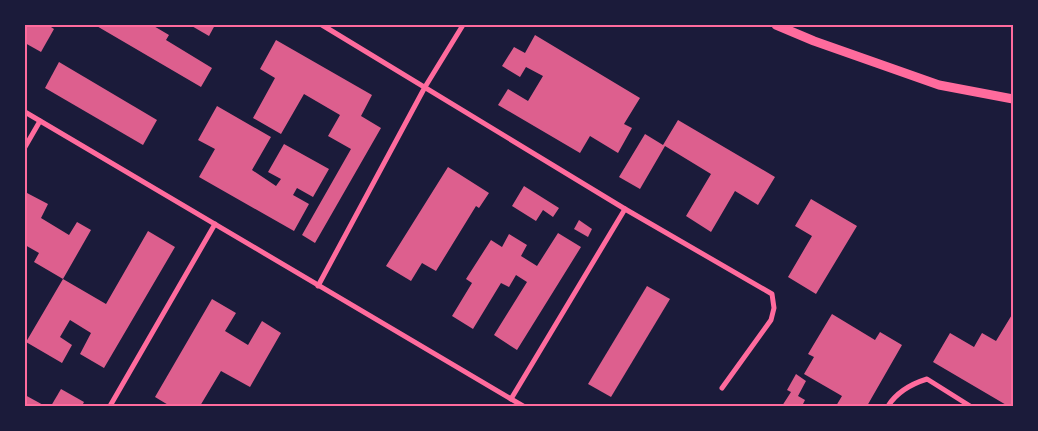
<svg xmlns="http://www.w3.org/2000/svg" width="1038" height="431" font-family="'Roboto Condensed',sans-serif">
	<rect width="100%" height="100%" fill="#1b1b3a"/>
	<g fill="#dd5f8e">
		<path d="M 25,25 L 48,25 L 54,29 L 41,52 L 25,43 Z"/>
		<path d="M 95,25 L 152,25 L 169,35 L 166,40 L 212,68 L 201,87 Z"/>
		<path d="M 190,25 L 215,25 L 209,36 Z"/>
		<path d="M 535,35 L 640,98 L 624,124 L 632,128 L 618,153 L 590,136 L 580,153 L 498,105 L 508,89 L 528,101 L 543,76 L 526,67 L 520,77 L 502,66 L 514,47 L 525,53 Z"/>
		<path d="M 276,40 L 372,95 L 361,116 L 381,128 L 315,243 L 302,235 L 351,149 L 328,136 L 340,115 L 304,94 L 281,134 L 253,118 L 275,78 L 260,69 Z"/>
		<path d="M 59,62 L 157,120 L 143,145 L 45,88 Z"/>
		<path d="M 217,106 L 271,137 L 252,170 L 276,186 L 281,179 L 268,172 L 284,144 L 329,169 L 313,197 L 297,188 L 293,195 L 309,204 L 294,231 L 199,177 L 215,149 L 198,140 Z"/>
		<path d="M 678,120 L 775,177 L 758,205 L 735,191 L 711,232 L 686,216 L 711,174 L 665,146 L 640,189 L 619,177 L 645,134 L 663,145 Z"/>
		<path d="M 448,167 L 489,193 L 479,208 L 476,206 L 436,271 L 422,263 L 411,281 L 386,266 Z"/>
		<path d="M 524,186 L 559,208 L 553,217 L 543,210 L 536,221 L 512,206 Z"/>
		<path d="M 27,193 L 48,204 L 41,218 L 69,235 L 77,222 L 91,230 L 63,279 L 34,262 L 39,253 L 25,245 L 25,197 Z"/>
		<path d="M 811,199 L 857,226 L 816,294 L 788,277 L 812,236 L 795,226 Z"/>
		<path d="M 579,220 L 592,229 L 588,237 L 574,229 Z"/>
		<path d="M 148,231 L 175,247 L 104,368 L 80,354 L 91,333 L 70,320 L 60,337 L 72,345 L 62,363 L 26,342 L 63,279 L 106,304 Z"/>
		<path d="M 558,233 L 581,247 L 517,350 L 494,335 L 527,282 L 516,275 L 509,287 L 501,283 L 473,329 L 452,316 L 472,283 L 466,279 L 491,240 L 502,247 L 509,234 L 527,245 L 521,256 L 537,266 Z"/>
		<path d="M 647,286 L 670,299 L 611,397 L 588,384 Z"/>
		<path d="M 212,299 L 236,313 L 225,331 L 248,345 L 262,321 L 281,333 L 250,387 L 221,371 L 200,406 L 170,406 L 155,397 Z"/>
		<path d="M 1013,313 L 1013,406 L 1008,406 L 933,362 L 950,333 L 974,347 L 982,333 L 996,341 Z"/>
		<path d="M 832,314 L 875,340 L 880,332 L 902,345 L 867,406 L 836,406 L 842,396 L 804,374 L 814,357 L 808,354 Z"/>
		<path d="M 796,374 L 806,381 L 798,396 L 805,400 L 802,406 L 782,406 L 791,392 L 787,390 Z"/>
		<path d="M 61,389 L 84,402 L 82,406 L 51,406 Z"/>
		<path d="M 25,395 L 45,406 L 25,406 Z"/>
	</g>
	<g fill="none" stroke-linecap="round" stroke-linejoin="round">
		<g stroke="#ff6b9d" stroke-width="5">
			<path d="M 322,25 L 625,209 L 772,294 L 774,308 L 771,320 L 722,388"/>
			<path d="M 25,112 L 523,406"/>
			<path d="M 25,147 L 40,121"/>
			<path d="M 318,286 L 425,87 L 463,25"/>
			<path d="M 511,399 L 625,209"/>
			<path d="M 110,406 L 215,224"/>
			<path d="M 888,406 C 897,392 911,384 927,379 L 970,406"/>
		</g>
		<path stroke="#ff6b9d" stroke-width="9" d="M 776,25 L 814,41 L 939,85 L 1013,99"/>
	</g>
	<rect width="1038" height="431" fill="none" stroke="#1b1b3a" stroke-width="52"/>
	<rect x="26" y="26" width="986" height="379" fill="none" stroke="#ff6b9d" stroke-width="2"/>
</svg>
